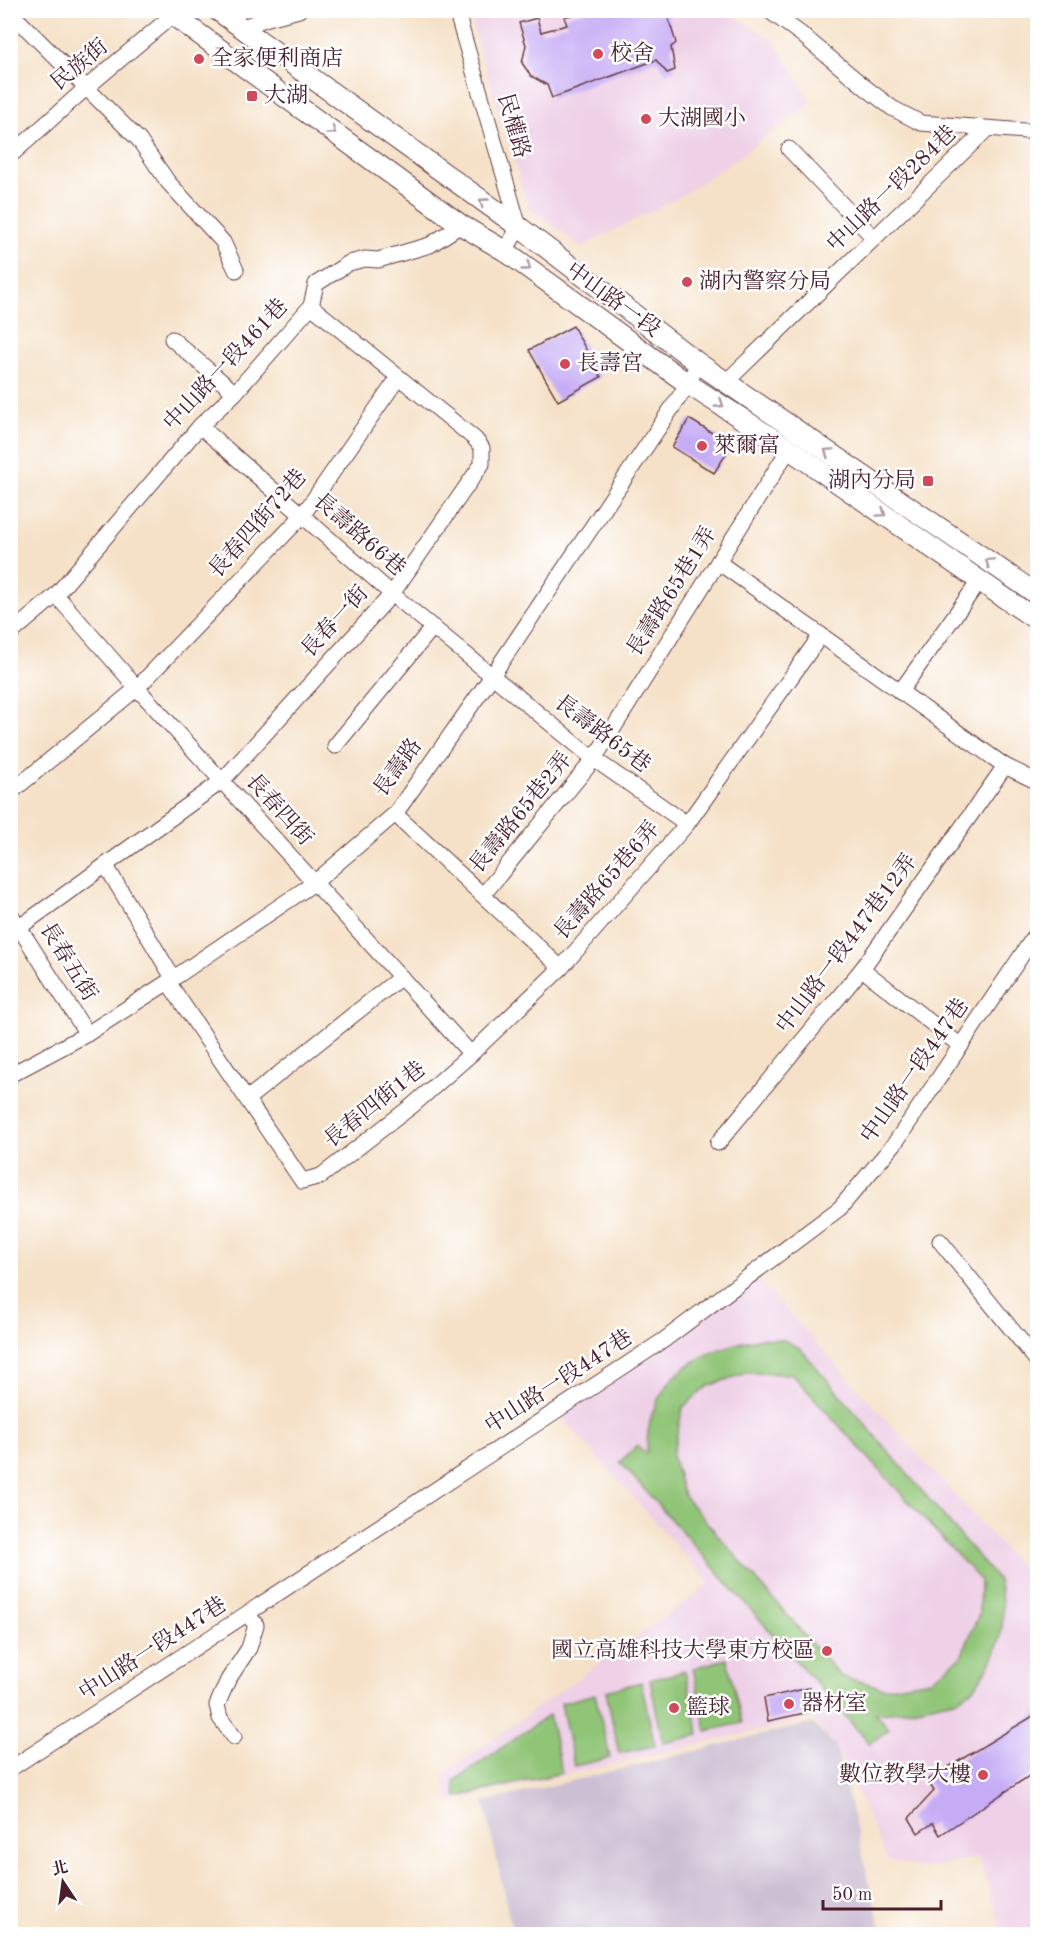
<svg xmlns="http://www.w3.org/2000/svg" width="1048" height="1945" font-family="'Old Standard TT','Noto Serif TC',serif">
	<rect width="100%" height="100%" fill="#fff"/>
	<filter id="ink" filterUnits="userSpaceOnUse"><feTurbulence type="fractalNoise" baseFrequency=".0167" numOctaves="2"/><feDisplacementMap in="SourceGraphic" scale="12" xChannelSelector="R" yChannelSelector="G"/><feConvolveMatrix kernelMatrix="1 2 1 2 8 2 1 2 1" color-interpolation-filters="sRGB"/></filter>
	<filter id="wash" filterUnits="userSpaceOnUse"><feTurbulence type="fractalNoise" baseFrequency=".008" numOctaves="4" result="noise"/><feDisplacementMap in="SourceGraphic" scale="24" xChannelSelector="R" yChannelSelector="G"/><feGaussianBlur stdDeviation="1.35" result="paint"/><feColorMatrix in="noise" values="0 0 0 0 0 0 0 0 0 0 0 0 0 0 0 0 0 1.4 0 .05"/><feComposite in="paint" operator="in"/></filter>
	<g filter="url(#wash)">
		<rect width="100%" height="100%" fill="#f5e1c7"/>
		<g fill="#eed0e7">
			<path d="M 479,10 L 728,11 L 774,41 L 812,103 L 730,163 L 679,197 L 582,247 L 528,207 L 469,14 Z"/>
			<path d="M 758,1279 L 1026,1573 L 1037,1569 L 1037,1934 L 1004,1934 L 978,1858 L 922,1868 L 887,1860 L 836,1746 L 812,1718 L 448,1802 L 444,1774 L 710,1584 L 558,1413 Z"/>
		</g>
		<path fill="#ccbed3" d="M 812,1723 L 836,1746 L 882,1934 L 513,1934 L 484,1802 Z"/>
		<g fill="#90c577" stroke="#6d7251" stroke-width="1.5" fill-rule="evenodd">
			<path d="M 762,1338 L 784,1340 L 801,1349 L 998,1580 C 1007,1618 1004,1644 982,1677 C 976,1685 968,1695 958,1699 C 951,1701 943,1702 936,1704 C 915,1709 897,1712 876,1713 L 889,1729 L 870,1744 L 620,1462 L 637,1446 L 647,1454 C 645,1380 696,1350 762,1338 ZM 746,1373 L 792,1374 L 980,1580 L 979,1614 L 961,1657 L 931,1680 L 884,1688 L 840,1676 L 684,1496 L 672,1456 L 683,1407 L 708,1386 Z"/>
			<path d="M 727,1659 L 742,1723 L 706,1731 L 693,1668 Z"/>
			<path d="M 685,1671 L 699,1735 L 663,1743 L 650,1680 Z"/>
			<path d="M 641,1682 L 655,1746 L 619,1753 L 606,1691 Z"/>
			<path d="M 595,1694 L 610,1758 L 574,1766 L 561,1703 Z"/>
			<path d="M 549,1715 L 562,1773 L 457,1797 L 454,1781 Z"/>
		</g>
		<g id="blocks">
			<g fill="#c6acf5">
				<path d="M 589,10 L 666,10 L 676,43 L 671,47 L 675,70 L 667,73 L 656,60 L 552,98 L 547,85 L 531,76 L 522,63 L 526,45 L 519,23 L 537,18 L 541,32 L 567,25 L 564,17 Z"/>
				<path d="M 573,326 L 601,377 L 558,401 L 529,350 Z"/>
				<path d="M 689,419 L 732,445 L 714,473 L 672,447 Z"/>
				<path d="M 809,1688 L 814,1711 L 768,1721 L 764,1698 Z"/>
				<path d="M 1038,1713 L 1038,1770 L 940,1835 L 933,1823 L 918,1833 L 909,1818 L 934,1791 L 927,1780 Z"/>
			</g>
		</g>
	</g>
	<g filter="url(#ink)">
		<use href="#blocks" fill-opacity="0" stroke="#643c42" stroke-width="1.5"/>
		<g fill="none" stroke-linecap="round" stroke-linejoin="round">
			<g stroke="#643c42" stroke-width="17">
				<g id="minor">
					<path d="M 456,10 L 519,227 L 505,251"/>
					<path d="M 768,10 L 801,34 L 866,88 L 892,108 L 921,123 L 1038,132"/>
					<path d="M 10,12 L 139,140 L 168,182 L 223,242 L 236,270"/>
					<path d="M 240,28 L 268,18 L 299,10"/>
					<path d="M 789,149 L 874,238"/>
					<path d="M 10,156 L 86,88 L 179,10"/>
					<path d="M 172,339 L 235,393"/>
					<path d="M 726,382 L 987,129"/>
					<path d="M 200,426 L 392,594 L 594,759 L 687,824"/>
					<path d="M 718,562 L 1005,766 L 862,969 L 718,1143"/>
					<path d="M 56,595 L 137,688 L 471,1054"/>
					<path d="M 10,634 L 56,595 L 200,426 L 235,393 L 311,306 L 316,284 L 349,263 L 365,259 L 378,260 L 430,245 L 461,225"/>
					<path d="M 900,692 L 980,580"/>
					<path d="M 335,746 L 433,627"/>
					<path d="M 1005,766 L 1038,782"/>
					<path d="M 10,793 L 137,688 L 302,516 L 398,378"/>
					<path d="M 395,814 L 561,968"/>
					<path d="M 106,866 L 173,978"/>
					<path d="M 483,895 L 594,759 L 789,449"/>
					<path d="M 10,913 L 87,1034"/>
					<path d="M 10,934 L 222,781 L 392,594 L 482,464 L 482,448 L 475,439 L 311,306"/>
					<path d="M 862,969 L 961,1046"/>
					<path d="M 168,982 L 302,1181 L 321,1176 L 413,1105 L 471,1054 L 561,968 L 687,824 L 821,635"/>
					<path d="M 10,1075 L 87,1034 L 168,982 L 314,883 L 395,814 L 492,676 L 688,384 L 698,363"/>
					<path d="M 247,1099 L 401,977"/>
					<path d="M 940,1241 L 1038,1362"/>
					<path d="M 234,1737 L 220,1718 L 217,1705 L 228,1680 L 249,1648 L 256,1625 L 247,1614"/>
					<path d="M 10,1769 L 664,1340 L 840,1208 L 895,1143 L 1038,931"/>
				</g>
			</g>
			<g stroke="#643c42" stroke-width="22">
				<g id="major">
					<path d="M 166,10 L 461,225 L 505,251 L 688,384 L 789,449 L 1038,621"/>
					<path d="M 217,10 L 519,227 L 698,363 L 1038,595"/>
				</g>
			</g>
			<use href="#minor" stroke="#fff" stroke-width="15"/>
			<use href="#major" stroke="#fff" stroke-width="20"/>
		</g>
		<defs><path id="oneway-chevron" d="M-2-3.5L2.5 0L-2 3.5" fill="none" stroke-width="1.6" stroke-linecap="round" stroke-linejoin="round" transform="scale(1.5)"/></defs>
		<g stroke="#ae9aa0">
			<use href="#oneway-chevron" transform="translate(332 131) rotate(36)"/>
			<use href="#oneway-chevron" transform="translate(483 202) rotate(-144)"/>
			<use href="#oneway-chevron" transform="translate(527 267) rotate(36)"/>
			<use href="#oneway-chevron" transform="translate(720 404) rotate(33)"/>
			<use href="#oneway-chevron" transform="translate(828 452) rotate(-146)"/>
			<use href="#oneway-chevron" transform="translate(882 513) rotate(34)"/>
			<use href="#oneway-chevron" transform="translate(989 562) rotate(-146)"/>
		</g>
	</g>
	<g fill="#d1495b" stroke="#fff" stroke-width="2">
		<circle cx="598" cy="54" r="6"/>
		<circle cx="199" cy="59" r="6"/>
		<rect x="246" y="90" width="12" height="12" rx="3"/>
		<circle cx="646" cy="119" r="6"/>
		<circle cx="687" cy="282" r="6"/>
		<circle cx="565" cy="364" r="6"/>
		<circle cx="702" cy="446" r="6"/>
		<rect x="922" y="475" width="12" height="12" rx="3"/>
		<circle cx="827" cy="1651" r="6"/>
		<circle cx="789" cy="1704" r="6"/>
		<circle cx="674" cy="1708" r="6"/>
		<circle cx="983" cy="1775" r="6"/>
	</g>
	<g text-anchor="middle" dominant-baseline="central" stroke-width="5" stroke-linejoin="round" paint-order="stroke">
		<g font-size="22" fill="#4a1f2b" stroke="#fff" text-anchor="start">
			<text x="610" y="54">校舍</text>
			<text x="211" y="59">全家便利商店</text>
			<text x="264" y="96">大湖</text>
			<text x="658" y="119">大湖國小</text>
			<text x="699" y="282">湖內警察分局</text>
			<text x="577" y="364">長壽宮</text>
			<text x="714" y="446">萊爾富</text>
			<text x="916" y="481" text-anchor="end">湖內分局</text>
			<text x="815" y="1651" text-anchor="end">國立高雄科技大學東方校區</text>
			<text x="801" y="1704">器材室</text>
			<text x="686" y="1708">籃球</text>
			<text x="971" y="1775" text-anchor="end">數位教學大樓</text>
		</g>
		<g font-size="22" fill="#4a1f2b" stroke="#fff">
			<text transform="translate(80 65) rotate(-40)">民族街</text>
			<text transform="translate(513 126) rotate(74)">民權路</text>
			<text transform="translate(892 189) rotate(-44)">中山路一段284巷</text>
			<text transform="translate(613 300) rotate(36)">中山路一段</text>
			<text transform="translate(226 365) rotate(-47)">中山路一段461巷</text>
			<text transform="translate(258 524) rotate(-49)">長春四街72巷</text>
			<text transform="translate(359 535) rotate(41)">長壽路66巷</text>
			<text transform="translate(672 592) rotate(-58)">長壽路65巷1弄</text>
			<text transform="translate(335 622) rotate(-48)">長春一街</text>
			<text transform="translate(602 734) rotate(37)">長壽路65巷</text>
			<text transform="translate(398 768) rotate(-54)">長壽路</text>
			<text transform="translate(279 810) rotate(48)">長春四街</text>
			<text transform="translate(521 813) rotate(-51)">長壽路65巷2弄</text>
			<text transform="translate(607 881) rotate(-49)">長壽路65巷6弄</text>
			<text transform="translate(847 944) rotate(-53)">中山路一段447巷12弄</text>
			<text transform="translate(68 962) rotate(58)">長春五街</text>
			<text transform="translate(915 1071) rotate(-55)">中山路一段447巷</text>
			<text transform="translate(375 1105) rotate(-39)">長春四街1巷</text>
			<text transform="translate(559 1382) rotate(-33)">中山路一段447巷</text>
			<text transform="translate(153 1649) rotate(-33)">中山路一段447巷</text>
		</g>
	</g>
	<rect width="1048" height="1945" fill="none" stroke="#fff" stroke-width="36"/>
	<g transform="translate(63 1882) rotate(347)" stroke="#ffffff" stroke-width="4.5" paint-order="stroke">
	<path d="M0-4.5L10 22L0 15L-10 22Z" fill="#4a1f2b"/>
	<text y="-9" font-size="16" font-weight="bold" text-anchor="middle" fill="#4a1f2b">北</text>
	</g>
	<path d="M823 1900v9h118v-9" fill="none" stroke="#4a1f2b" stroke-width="3"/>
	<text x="832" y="1900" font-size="18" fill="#4a1f2b" stroke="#ffffff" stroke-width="4.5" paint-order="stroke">50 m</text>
</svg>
